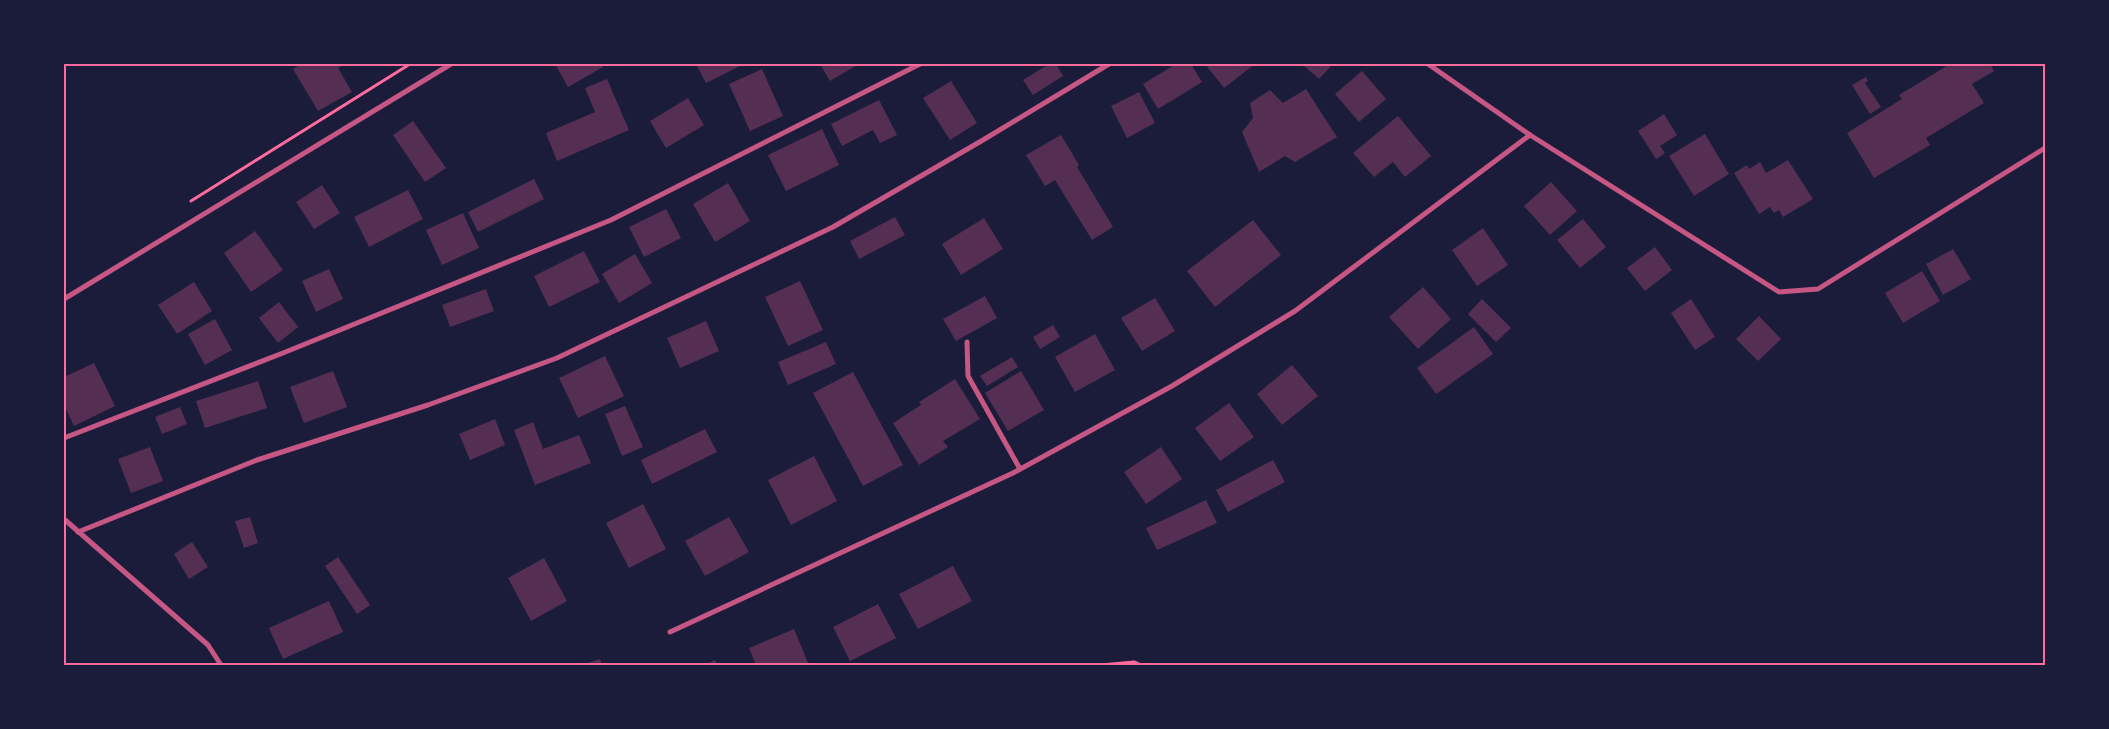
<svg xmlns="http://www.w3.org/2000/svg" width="2109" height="729" font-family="Inter,sans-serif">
	<rect width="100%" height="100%" fill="#1b1b3a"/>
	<g fill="#542f53">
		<path d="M 302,64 L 345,64 L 338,68 L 352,92 L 318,111 L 293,69 Z"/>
		<path d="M 555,64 L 601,64 L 603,67 L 568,87 Z"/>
		<path d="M 696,64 L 744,64 L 706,83 Z"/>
		<path d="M 820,64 L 859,64 L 830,81 Z"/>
		<path d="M 1049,64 L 1056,64 L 1063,76 L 1033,95 L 1023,80 Z"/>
		<path d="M 1176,64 L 1191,64 L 1202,82 L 1158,109 L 1143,84 Z"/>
		<path d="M 1205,64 L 1255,64 L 1224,88 Z"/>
		<path d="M 1302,64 L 1333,64 L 1319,79 Z"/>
		<path d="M 1950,64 L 1990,64 L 1994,71 L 1972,84 L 1984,103 L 1926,138 L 1930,145 L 1874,178 L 1847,133 L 1902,99 L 1899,95 Z"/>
		<path d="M 762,69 L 783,116 L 750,131 L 729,84 Z"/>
		<path d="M 1362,71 L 1386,99 L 1359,122 L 1335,94 Z"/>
		<path d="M 1866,77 L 1868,81 L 1865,83 L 1881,107 L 1870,114 L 1852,85 Z"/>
		<path d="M 607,79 L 629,130 L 557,161 L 546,133 L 595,112 L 585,88 Z"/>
		<path d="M 951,81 L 977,123 L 950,140 L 923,98 Z"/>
		<path d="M 1306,89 L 1337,137 L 1295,162 L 1285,156 L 1259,172 L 1242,132 L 1253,118 L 1250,103 L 1270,90 L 1283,103 Z"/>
		<path d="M 1139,92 L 1155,123 L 1127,138 L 1111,106 Z"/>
		<path d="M 688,98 L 704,125 L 666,148 L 650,121 Z"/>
		<path d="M 879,100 L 897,135 L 880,143 L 873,130 L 842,146 L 831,124 Z"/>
		<path d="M 1664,114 L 1677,135 L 1660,146 L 1665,153 L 1656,159 L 1638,131 Z"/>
		<path d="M 1398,116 L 1431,156 L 1405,177 L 1393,162 L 1374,177 L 1353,153 Z"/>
		<path d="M 413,121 L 446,168 L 425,182 L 393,135 Z"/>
		<path d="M 822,129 L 839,165 L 786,191 L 768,155 Z"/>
		<path d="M 1705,134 L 1729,174 L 1694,196 L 1669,156 Z"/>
		<path d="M 1061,135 L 1079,165 L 1077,167 L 1113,227 L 1092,240 L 1055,180 L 1045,186 L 1026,155 Z"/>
		<path d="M 1788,160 L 1813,199 L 1783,217 L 1779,210 L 1774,213 L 1770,207 L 1759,214 L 1734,173 L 1747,165 L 1749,169 L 1760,162 L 1766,173 Z"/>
		<path d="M 534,179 L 544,199 L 478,232 L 468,212 Z"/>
		<path d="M 1551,182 L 1577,211 L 1550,235 L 1524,206 Z"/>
		<path d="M 728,183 L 750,221 L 715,242 L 693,204 Z"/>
		<path d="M 322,185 L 340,213 L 314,229 L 296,202 Z"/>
		<path d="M 408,190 L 423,219 L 369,247 L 354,217 Z"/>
		<path d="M 666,209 L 681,238 L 644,257 L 629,227 Z"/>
		<path d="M 463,213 L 479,248 L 442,265 L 426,230 Z"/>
		<path d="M 895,217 L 905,235 L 859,259 L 850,241 Z"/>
		<path d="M 984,218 L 1003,249 L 961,275 L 942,244 Z"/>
		<path d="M 1583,219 L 1606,247 L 1580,268 L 1557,240 Z"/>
		<path d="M 1253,220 L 1281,255 L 1215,307 L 1187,271 Z"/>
		<path d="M 1483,228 L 1508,265 L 1477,286 L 1452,250 Z"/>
		<path d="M 255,231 L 283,270 L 251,292 L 224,253 Z"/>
		<path d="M 1655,247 L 1672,270 L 1645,291 L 1627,268 Z"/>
		<path d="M 1953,249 L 1971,279 L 1943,295 L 1926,264 Z"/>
		<path d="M 584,251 L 600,282 L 549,307 L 534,276 Z"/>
		<path d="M 635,254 L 652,283 L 619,303 L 602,274 Z"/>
		<path d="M 329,269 L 343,299 L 316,312 L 302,281 Z"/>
		<path d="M 1922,271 L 1940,301 L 1903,323 L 1885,293 Z"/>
		<path d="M 800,281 L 823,330 L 788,346 L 765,297 Z"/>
		<path d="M 194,282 L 212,311 L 177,334 L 158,305 Z"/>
		<path d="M 1423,287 L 1451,319 L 1418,349 L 1389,317 Z"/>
		<path d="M 486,289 L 494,311 L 450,327 L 442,305 Z"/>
		<path d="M 985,296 L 997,318 L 956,341 L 943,319 Z"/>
		<path d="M 1155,298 L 1175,331 L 1142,351 L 1121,318 Z"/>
		<path d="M 1482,299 L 1511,328 L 1496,342 L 1468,314 Z"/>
		<path d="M 1691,299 L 1715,337 L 1695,350 L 1671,313 Z"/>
		<path d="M 279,302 L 298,327 L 278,343 L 259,318 Z"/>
		<path d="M 1759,316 L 1781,339 L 1758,361 L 1736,339 Z"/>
		<path d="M 215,319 L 232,350 L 205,365 L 188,334 Z"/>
		<path d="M 706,321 L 719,351 L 680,368 L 667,338 Z"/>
		<path d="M 1053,325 L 1060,337 L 1040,349 L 1033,337 Z"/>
		<path d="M 1474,327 L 1493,354 L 1436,394 L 1417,368 Z"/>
		<path d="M 1095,334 L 1115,370 L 1075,392 L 1055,357 Z"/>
		<path d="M 826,342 L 836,364 L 788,385 L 778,362 Z"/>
		<path d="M 605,356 L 624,396 L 578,418 L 559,378 Z"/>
		<path d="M 1012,357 L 1018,367 L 987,386 L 980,376 Z"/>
		<path d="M 94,363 L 115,406 L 74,426 L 64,405 L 64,377 Z"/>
		<path d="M 1292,365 L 1318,396 L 1282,425 L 1257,394 Z"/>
		<path d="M 333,371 L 347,407 L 304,423 L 290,387 Z"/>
		<path d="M 1021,371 L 1044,410 L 1008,431 L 985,393 Z"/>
		<path d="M 853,372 L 903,465 L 863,486 L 813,393 Z"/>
		<path d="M 955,379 L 980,419 L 943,441 L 948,447 L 919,465 L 893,423 L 921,405 L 919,402 Z"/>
		<path d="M 258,381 L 267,408 L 205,428 L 196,401 Z"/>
		<path d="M 1229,403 L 1254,437 L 1220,461 L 1195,428 Z"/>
		<path d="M 625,406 L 643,447 L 622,456 L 605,414 Z"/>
		<path d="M 180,407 L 187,424 L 162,434 L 155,417 Z"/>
		<path d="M 495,419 L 505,445 L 470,460 L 459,434 Z"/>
		<path d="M 533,422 L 543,449 L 579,435 L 591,463 L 535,485 L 514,430 Z"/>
		<path d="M 705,429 L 717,452 L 652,484 L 641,460 Z"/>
		<path d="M 150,447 L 163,481 L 131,493 L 118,459 Z"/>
		<path d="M 1161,447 L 1182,479 L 1146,504 L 1124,472 Z"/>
		<path d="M 814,456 L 837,501 L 791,525 L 768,480 Z"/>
		<path d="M 1273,460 L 1285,482 L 1228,512 L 1216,490 Z"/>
		<path d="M 1206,500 L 1217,523 L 1157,550 L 1146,528 Z"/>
		<path d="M 643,504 L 666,549 L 629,568 L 606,523 Z"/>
		<path d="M 250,517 L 258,543 L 244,548 L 235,521 Z"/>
		<path d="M 729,517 L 749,552 L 705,576 L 685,541 Z"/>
		<path d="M 192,542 L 208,567 L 189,579 L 174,554 Z"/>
		<path d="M 338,557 L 370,605 L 357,614 L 325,566 Z"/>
		<path d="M 544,558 L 567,601 L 531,621 L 508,578 Z"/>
		<path d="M 953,566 L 972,601 L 918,629 L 899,594 Z"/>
		<path d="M 329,601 L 343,632 L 283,659 L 269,628 Z"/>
		<path d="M 878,604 L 896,638 L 850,661 L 833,627 Z"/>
		<path d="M 794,629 L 809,665 L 756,665 L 749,648 Z"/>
		<path d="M 600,659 L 602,665 L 582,665 Z"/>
		<path d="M 715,660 L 717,665 L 705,665 Z"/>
	</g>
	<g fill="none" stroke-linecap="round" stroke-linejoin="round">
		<g stroke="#ff6b9d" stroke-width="3">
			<path d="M 191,201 L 410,64"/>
			<path d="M 1101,665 L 1134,662 L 1141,665"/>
		</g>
		<g stroke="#c65784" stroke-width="5">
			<path d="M 1428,64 L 1530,135 L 1779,292 L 1818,289 L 2045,148"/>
			<path d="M 64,299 L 451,64"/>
			<path d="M 967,342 L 968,376 L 1020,469"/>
			<path d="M 64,438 L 283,353 L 611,220 L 920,64"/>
			<path d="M 64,519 L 208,645 L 221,665"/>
			<path d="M 78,532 L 257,460 L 428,405 L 557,358 L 833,227 L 983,140 L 1109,64"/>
			<path d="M 670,632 L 1013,473 L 1172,386 L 1295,311 L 1530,135"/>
		</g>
	</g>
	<rect width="2109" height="729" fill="none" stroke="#1b1b3a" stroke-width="130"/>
	<rect x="65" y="65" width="1979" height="599" fill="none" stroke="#ff6b9d" stroke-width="2"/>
</svg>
